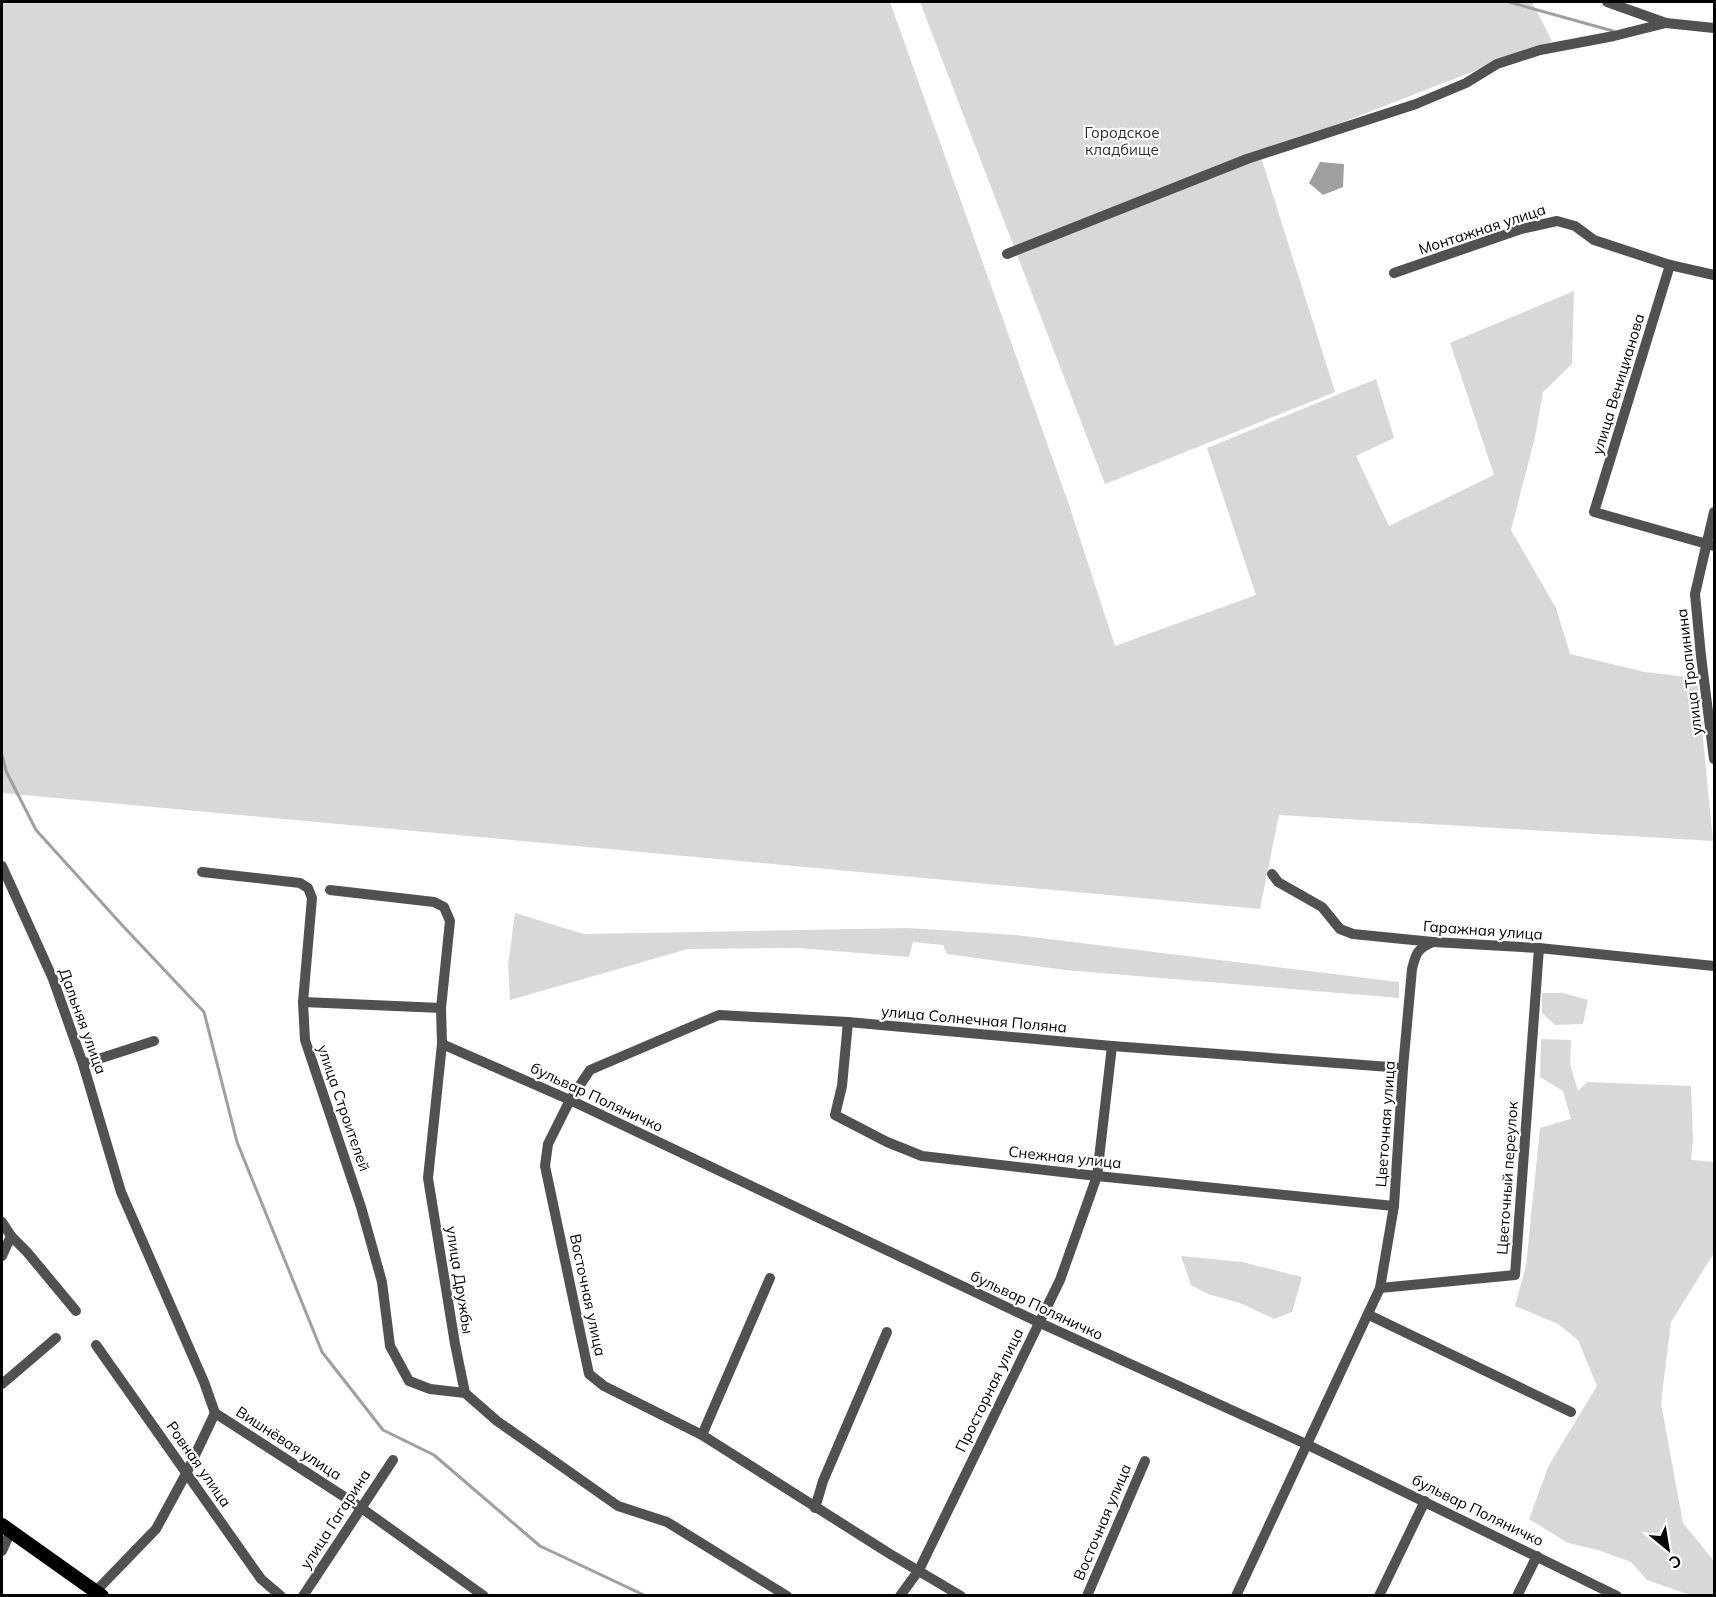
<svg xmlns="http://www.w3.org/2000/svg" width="1716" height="1597" font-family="Mulish,sans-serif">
	<rect width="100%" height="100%" fill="#fff"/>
	<g fill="#d8d8d8">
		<path d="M 2,2 L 890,2 L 1068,502 L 1115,646 L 1256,595 L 1207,448 L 1376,379 L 1394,438 L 1356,456 L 1389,526 L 1494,475 L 1450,343 L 1574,291 L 1572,364 L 1543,392 L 1535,437 L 1511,530 L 1556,608 L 1570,654 L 1645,672 L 1697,678 L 1713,841 L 1279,815 L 1260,909 L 2,793 Z"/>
		<path d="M 920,2 L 1532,2 L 1552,41 L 1260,154 L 1335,392 L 1105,484 Z"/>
		<path d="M 515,913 L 584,934 L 908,928 L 1016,935 L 1399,982 L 1399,998 L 1065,970 L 947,954 L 943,945 L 913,942 L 909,957 L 798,948 L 688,949 L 510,1000 L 508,965 Z"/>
		<path d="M 1542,993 L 1563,993 L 1588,1000 L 1583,1024 L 1555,1025 L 1542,1013 Z"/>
		<path d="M 1541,1039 L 1571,1040 L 1570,1064 L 1578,1091 L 1587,1082 L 1691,1086 L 1693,1139 L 1691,1160 L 1714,1162 L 1714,1253 L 1671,1322 L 1661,1403 L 1683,1523 L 1714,1561 L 1714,1595 L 1690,1595 L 1647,1580 L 1631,1562 L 1598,1550 L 1568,1543 L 1529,1519 L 1549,1465 L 1597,1386 L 1578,1340 L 1558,1324 L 1515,1306 L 1526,1266 L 1540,1128 L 1571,1119 L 1563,1091 L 1540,1077 Z"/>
		<path d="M 1181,1256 L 1242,1262 L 1302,1277 L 1292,1312 L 1274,1319 L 1240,1303 L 1208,1294 L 1191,1285 Z"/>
	</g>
	<path fill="#9f9f9f" d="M 1320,162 L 1344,164 L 1343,187 L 1323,195 L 1309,183 Z"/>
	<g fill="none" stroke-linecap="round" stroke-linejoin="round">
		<g stroke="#9f9f9f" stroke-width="3">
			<path d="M 1509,2 L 1613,31"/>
			<path d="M 2,755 L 6,771 L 36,830 L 122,925 L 204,1012 L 237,1142 L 322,1352 L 383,1430 L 434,1455 L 540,1546 L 646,1596"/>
		</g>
		<g stroke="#515151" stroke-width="10">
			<path d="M 1607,2 L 1666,23 L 1714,28"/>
			<path d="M 1007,254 L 1247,159 L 1416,104 L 1466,83 L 1497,64 L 1540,50 L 1614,36 L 1666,23"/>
			<path d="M 1670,265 L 1594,512 L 1714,546"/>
			<path d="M 1394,273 L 1521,229 L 1557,221 L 1575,226 L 1594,240 L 1670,265 L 1714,275"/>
			<path d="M 1714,512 L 1695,594 L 1701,656 L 1714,759"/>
			<path d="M 2,866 L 53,979 L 83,1064 L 121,1192 L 204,1382 L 215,1413 L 360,1507 L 484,1596"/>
			<path d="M 202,872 L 300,883 L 308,888 L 312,898 L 303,1002 L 305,1040 L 361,1207 L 382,1282 L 390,1346 L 409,1381 L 430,1389 L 465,1393"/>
			<path d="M 1272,874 L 1278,882 L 1322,907 L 1340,929 L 1353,934 L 1433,942 L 1539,948 L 1714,966"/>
			<path d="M 330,890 L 434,902 L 444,907 L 450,921 L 441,1008 L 442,1044 L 428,1178 L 455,1344 L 465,1393 L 497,1421 L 618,1506 L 667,1522 L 787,1596"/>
			<path d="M 303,1002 L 441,1008"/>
			<path d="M 848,1022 L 842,1086 L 835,1115 L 887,1142 L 922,1156 L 1097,1176 L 1394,1206"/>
			<path d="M 442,1044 L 570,1100 L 1038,1322 L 1306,1444 L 1617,1596"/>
			<path d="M 83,1064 L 154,1041"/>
			<path d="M 2,1222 L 11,1236 L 27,1252 L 76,1311"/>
			<path d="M 2,1256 L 11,1236"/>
			<path d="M 1380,1288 L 1515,1275 L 1539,948"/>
			<path d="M 1369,1315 L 1571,1412"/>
			<path d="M 96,1345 L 261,1579 L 281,1596"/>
			<path d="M 2,1384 L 56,1338"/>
			<path d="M 702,1435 L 770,1278"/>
			<path d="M 815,1508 L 823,1481 L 887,1332"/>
			<path d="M 2,1551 L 11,1531"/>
			<path d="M 96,1591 L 156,1529 L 187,1472 L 215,1413"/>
			<path d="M 303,1596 L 393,1460"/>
			<path d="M 900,1596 L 919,1570 L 1060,1280 L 1097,1176 L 1112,1046"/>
			<path d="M 961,1596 L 890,1554 L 702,1435 L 604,1386 L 589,1374 L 545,1166 L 548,1144 L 570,1100 L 590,1070 L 719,1015 L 848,1022 L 1112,1046 L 1403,1068"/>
			<path d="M 1087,1596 L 1145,1461"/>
			<path d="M 1236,1596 L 1380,1288 L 1394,1206 L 1403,1068 L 1412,969 C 1416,953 1417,949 1433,942"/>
			<path d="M 1379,1596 L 1425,1501"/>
			<path d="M 1517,1596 L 1537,1556"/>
		</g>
		<path stroke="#000" stroke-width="14" d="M 2,1525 L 102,1596"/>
	</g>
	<g text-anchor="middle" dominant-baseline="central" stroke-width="4.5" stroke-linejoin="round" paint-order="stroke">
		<g font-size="15" fill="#2f2f2f" stroke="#fff">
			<text x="1122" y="132">Городское<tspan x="1122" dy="17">кладбище</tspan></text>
		</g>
		<g font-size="15" fill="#000" stroke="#fff">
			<text transform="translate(1482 229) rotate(-18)">Монтажная улица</text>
			<text transform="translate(1618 384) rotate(-73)">улица Веницианова</text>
			<text transform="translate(1689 672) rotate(-97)">улица Тропинина</text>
			<text transform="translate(1483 930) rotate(4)">Гаражная улица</text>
			<text transform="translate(974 1019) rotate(5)">улица Солнечная Поляна</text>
			<text transform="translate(83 1021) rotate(70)">Дальняя улица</text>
			<text transform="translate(597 1097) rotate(25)">бульвар Поляничко</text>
			<text transform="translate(344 1108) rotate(71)">улица Строителей</text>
			<text transform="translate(1385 1124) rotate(-86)">Цветочная улица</text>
			<text transform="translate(1065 1157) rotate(6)">Снежная улица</text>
			<text transform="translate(1507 1178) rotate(-86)">Цветочный переулок</text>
			<text transform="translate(460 1280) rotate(81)">улица Дружбы</text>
			<text transform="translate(588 1295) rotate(78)">Восточная улица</text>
			<text transform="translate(1037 1305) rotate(25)">бульвар Поляничко</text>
			<text transform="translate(989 1390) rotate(-64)">Просторная улица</text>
			<text transform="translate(289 1443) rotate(33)">Вишнёвая улица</text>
			<text transform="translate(199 1464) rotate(55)">Ровная улица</text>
			<text transform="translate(1478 1510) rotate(26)">бульвар Поляничко</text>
			<text transform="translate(335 1519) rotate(-57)">улица Гагарина</text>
			<text transform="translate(1102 1522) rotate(-67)">Восточная улица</text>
		</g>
	</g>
	<rect width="1716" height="1597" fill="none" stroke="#000000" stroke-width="6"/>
	<g transform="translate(1668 1549) rotate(150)" stroke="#ffffff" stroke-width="4.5" paint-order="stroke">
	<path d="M0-4.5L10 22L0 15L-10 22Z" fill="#000000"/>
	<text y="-9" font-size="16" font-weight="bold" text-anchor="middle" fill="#000000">С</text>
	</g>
</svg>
